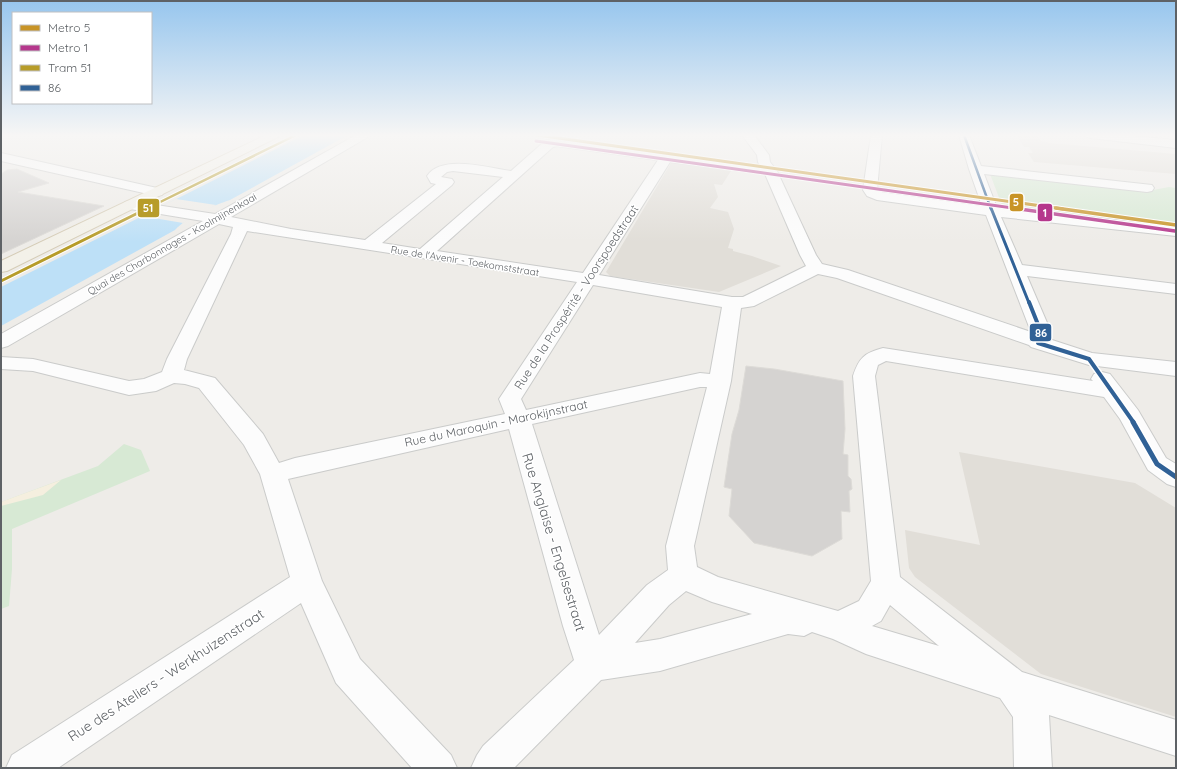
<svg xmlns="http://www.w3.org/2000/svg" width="1177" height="769" font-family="Quicksand,sans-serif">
	<rect width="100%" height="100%" fill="#eeece8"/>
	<g fill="#e1ded8">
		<path d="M 1017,135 L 1037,135 L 1041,141 L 1050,143 L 1176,154 L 1176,174 L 1034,162 L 1028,153 L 1033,153 L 1029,147 L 1024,147 Z"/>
		<path d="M 671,163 L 731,171 L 722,185 L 714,184 L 718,197 L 710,208 L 728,212 L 734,229 L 728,248 L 733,249 L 733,251 L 752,256 L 781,266 L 719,292 L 610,276 L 606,272 Z"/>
		<path d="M 959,452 L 1135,483 L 1176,508 L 1176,717 L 1041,674 L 915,577 L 909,568 L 905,530 L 980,545 Z"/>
	</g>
	<g fill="#d7e9d4">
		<path d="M 990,174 L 1153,190 L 1169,187 L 1176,188 L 1176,227 L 1010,210 L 1003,208 Z"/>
		<path d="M 124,444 L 141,450 L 150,471 L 12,529 L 12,569 L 9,606 L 1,609 L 1,502 L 98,466 Z"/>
	</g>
	<path fill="#f5efdf" d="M 61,480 L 43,495 L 1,506 L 1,502 Z"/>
	<path fill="#bde0f7" d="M 304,135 L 348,135 L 230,200 C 214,205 187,217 175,230 L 1,326 L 1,287 Z"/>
	<path fill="#eeece8" d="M 176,199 L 216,205 L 183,223 L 142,216 Z"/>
	<g fill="#d5d3d1" stroke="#dddbd7">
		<path d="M 17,169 L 49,183 L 18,192 L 104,206 L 1,254 L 1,174 L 7,170 Z"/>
		<path d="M 746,366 L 774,369 L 843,381 L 845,429 L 843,454 L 848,455 L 848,476 L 851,479 L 852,489 L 849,491 L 850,512 L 841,511 L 842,539 L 812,556 L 754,543 L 729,516 L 732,489 L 724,487 L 732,434 L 739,410 Z"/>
	</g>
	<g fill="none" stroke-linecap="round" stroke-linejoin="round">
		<g stroke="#cacbca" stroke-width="2">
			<g id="minor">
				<path d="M 356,135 L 370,135 L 368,137 L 231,217 L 291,229 L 365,240 L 436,184 L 431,183 L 427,176 C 442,154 488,168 511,171 L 545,141 L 557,138 L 760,166 L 758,162 L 757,155 L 742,135 L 754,135 L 769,155 L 770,162 L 777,171 L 816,255 L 822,264 L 848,270 L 1031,332 L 986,215 L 877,200 L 867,196 L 863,190 L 871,135 L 882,135 L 877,190 L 881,192 L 982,206 L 969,169 L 959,135 L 969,135 L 981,166 L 1152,185 L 1154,188 L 1152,191 L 1147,192 L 984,174 L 997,208 L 1176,226 L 1176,236 L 1001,217 L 1022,265 L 1176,284 L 1176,294 L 1027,276 L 1051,332 L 1049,339 L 1092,353 L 1176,362 L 1176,376 L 1089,365 L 1031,347 L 1029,345 L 837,278 L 818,274 L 754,306 L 741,308 L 731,381 L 694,546 L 697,567 L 718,577 L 838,611 L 859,601 L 871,581 L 853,376 C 859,358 864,353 883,348 L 1093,381 L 1091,379 L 1094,374 L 1102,372 L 1110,374 L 1138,410 L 1166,458 L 1176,464 L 1176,487 L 1167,484 L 1148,470 L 1120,419 L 1104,397 L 886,361 L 878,365 L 875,376 L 900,577 L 1022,672 L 1176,720 L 1176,756 L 1049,715 L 1052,768 L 1014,768 L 1013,717 L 1000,698 L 866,654 L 833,639 L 812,632 L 804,636 L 788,634 L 660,671 L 601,680 L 514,768 L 471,768 L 477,755 L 483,746 L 574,660 L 563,626 L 509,429 L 288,479 L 322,581 L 360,659 L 451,755 L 457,768 L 412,768 L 336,683 L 301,603 L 58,768 L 6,768 L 12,755 L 290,577 L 260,474 L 244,445 L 199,388 L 185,384 L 174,383 L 156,391 L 129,395 L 33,371 L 1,369 L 1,357 L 33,359 L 129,381 L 144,379 L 162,372 L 167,359 L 231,234 L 233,227 L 219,224 L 8,346 L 1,348 L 1,334 L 203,221 L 130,209 L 125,208 L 123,205 L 125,202 L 130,201 L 215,214 ZM 557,146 L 658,160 L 583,273 L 437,251 L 553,147 ZM 670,162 L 765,174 L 800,255 L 806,266 L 743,297 L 732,297 L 599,275 ZM 453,171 L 503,177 L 420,249 L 382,243 L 452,185 L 454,182 L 452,179 L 441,177 L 447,172 ZM 247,231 L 577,282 L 499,399 L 505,414 L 295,458 L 279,463 L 263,434 L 215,378 L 184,370 L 187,359 ZM 593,285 L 722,307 L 710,374 L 700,373 L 526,410 L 521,399 ZM 700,387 L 707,387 L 666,546 L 668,570 L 647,585 L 599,635 L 532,424 ZM 686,591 L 712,602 L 752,614 L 660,639 L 635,643 L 669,605 ZM 890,605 L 939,646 L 872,626 L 881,621 Z"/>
				<path d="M 1085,135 L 1120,135 L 1176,140 L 1176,148 L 1091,138 L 1087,137 Z"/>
				<path d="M 1,153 L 157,188 L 162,189 L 164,192 L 162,195 L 157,196 L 1,161 Z"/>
			</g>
		</g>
		<g stroke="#d5ccb6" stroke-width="2">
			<path id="major" d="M 266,135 L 280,135 L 278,137 L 7,271 L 1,272 L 1,261 Z"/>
		</g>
		<use href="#minor" fill="#fcfcfc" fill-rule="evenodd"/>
		<use href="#major" fill="#f3f1e9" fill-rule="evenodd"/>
		<g stroke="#fff" stroke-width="4.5">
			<path id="bus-1-far3" d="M 964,135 L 991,209"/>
		</g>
		<g stroke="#fff" stroke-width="5">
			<path id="bus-1-far2" d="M 991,208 L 1029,303"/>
		</g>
		<g stroke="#fff" stroke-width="7">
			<path id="bus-1-far1" d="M 1029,302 L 1041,332 L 1038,343 L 1089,359 L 1134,423"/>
		</g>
		<g stroke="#fff" stroke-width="8">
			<path id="bus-1" d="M 1133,422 L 1157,464 L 1176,477"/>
		</g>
		<use href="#bus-1-far3" stroke="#306196" stroke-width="2.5"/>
		<use href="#bus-1-far2" stroke="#306196" stroke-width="3"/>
		<use href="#bus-1-far1" stroke="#306196" stroke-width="4"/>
		<use href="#bus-1" stroke="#306196" stroke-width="5"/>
		<g stroke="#fff" stroke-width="4.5">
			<path id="tram-1-far1" d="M 146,209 L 296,135"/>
		</g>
		<g stroke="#fff" stroke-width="5">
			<path id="tram-1" d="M 1,281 L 148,208"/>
		</g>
		<use href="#tram-1-far1" stroke="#b79c29" stroke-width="2.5"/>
		<use href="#tram-1" stroke="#b79c29" stroke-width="3"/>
		<g stroke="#fff" stroke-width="5">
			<path id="metro-1-far1" d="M 537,135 L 1063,209"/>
		</g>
		<g stroke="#fff" stroke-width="5.5">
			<path id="metro-1" d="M 1056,208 L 1176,225"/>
		</g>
		<g stroke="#fff" stroke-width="5">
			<path id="metro-2-far1" d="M 536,141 L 1020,209"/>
		</g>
		<g stroke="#fff" stroke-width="5.5">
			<path id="metro-2" d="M 1013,208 L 1175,231"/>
		</g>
		<use href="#metro-1-far1" stroke="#c89426" stroke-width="3"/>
		<use href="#metro-1" stroke="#c89426" stroke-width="3.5"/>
		<use href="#metro-2-far1" stroke="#b5378c" stroke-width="3"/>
		<use href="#metro-2" stroke="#b5378c" stroke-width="3.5"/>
	</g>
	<linearGradient id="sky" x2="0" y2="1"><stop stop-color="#97c6ee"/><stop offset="0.56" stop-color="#f7f6f5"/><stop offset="1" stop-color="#f7f6f5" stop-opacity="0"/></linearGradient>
	<rect width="1177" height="242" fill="url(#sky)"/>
	<g text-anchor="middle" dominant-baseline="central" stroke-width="3" stroke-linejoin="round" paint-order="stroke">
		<g font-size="10" fill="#5e6266" stroke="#fff">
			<text transform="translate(172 244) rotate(-30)">Quai des Charbonnages - Koolmijnenkaai</text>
			<text transform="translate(465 261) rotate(9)">Rue de l'Avenir - Toekomststraat</text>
		</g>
		<g font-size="12" fill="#5e6266" stroke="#fff">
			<text transform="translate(576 297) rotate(-57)">Rue de la Prospérité - Voorspoedstraat</text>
			<text transform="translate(496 423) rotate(-12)">Rue du Maroquin - Marokijnstraat</text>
		</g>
		<g font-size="14" fill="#5e6266" stroke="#fff">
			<text transform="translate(554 542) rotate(73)">Rue Anglaise - Engelsestraat</text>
			<text transform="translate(166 675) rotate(-33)">Rue des Ateliers - Werkhuizenstraat</text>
		</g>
	</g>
	<g stroke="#fff" stroke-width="1.5">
		<rect x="1009" y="193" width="15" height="19" rx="4" fill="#c89426"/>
		<rect x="137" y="198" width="23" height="20" rx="4" fill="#b79c29"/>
		<rect x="1037" y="203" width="16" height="19" rx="4" fill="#b5378c"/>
		<rect x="1029" y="323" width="23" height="19" rx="4" fill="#306196"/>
	</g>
	<g font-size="11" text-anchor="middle" font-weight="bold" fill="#fff">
		<text x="1016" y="206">5</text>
		<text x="148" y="212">51</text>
		<text x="1045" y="217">1</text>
		<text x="1041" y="337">86</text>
	</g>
	<rect width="1177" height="769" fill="none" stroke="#5e6266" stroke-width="4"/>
	<rect x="12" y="12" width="140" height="92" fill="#ffffff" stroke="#bfc0c2"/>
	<rect x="20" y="25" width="20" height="6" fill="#c89426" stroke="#bfc0c2"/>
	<text x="48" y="32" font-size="12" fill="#5e6266">Metro 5</text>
	<rect x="20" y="45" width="20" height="6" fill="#b5378c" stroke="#bfc0c2"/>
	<text x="48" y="52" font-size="12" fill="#5e6266">Metro 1</text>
	<rect x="20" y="65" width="20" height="6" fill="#b79c29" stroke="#bfc0c2"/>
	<text x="48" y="72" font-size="12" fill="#5e6266">Tram 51</text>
	<rect x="20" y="85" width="20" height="6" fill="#306196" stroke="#bfc0c2"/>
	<text x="48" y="92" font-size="12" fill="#5e6266">86</text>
</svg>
